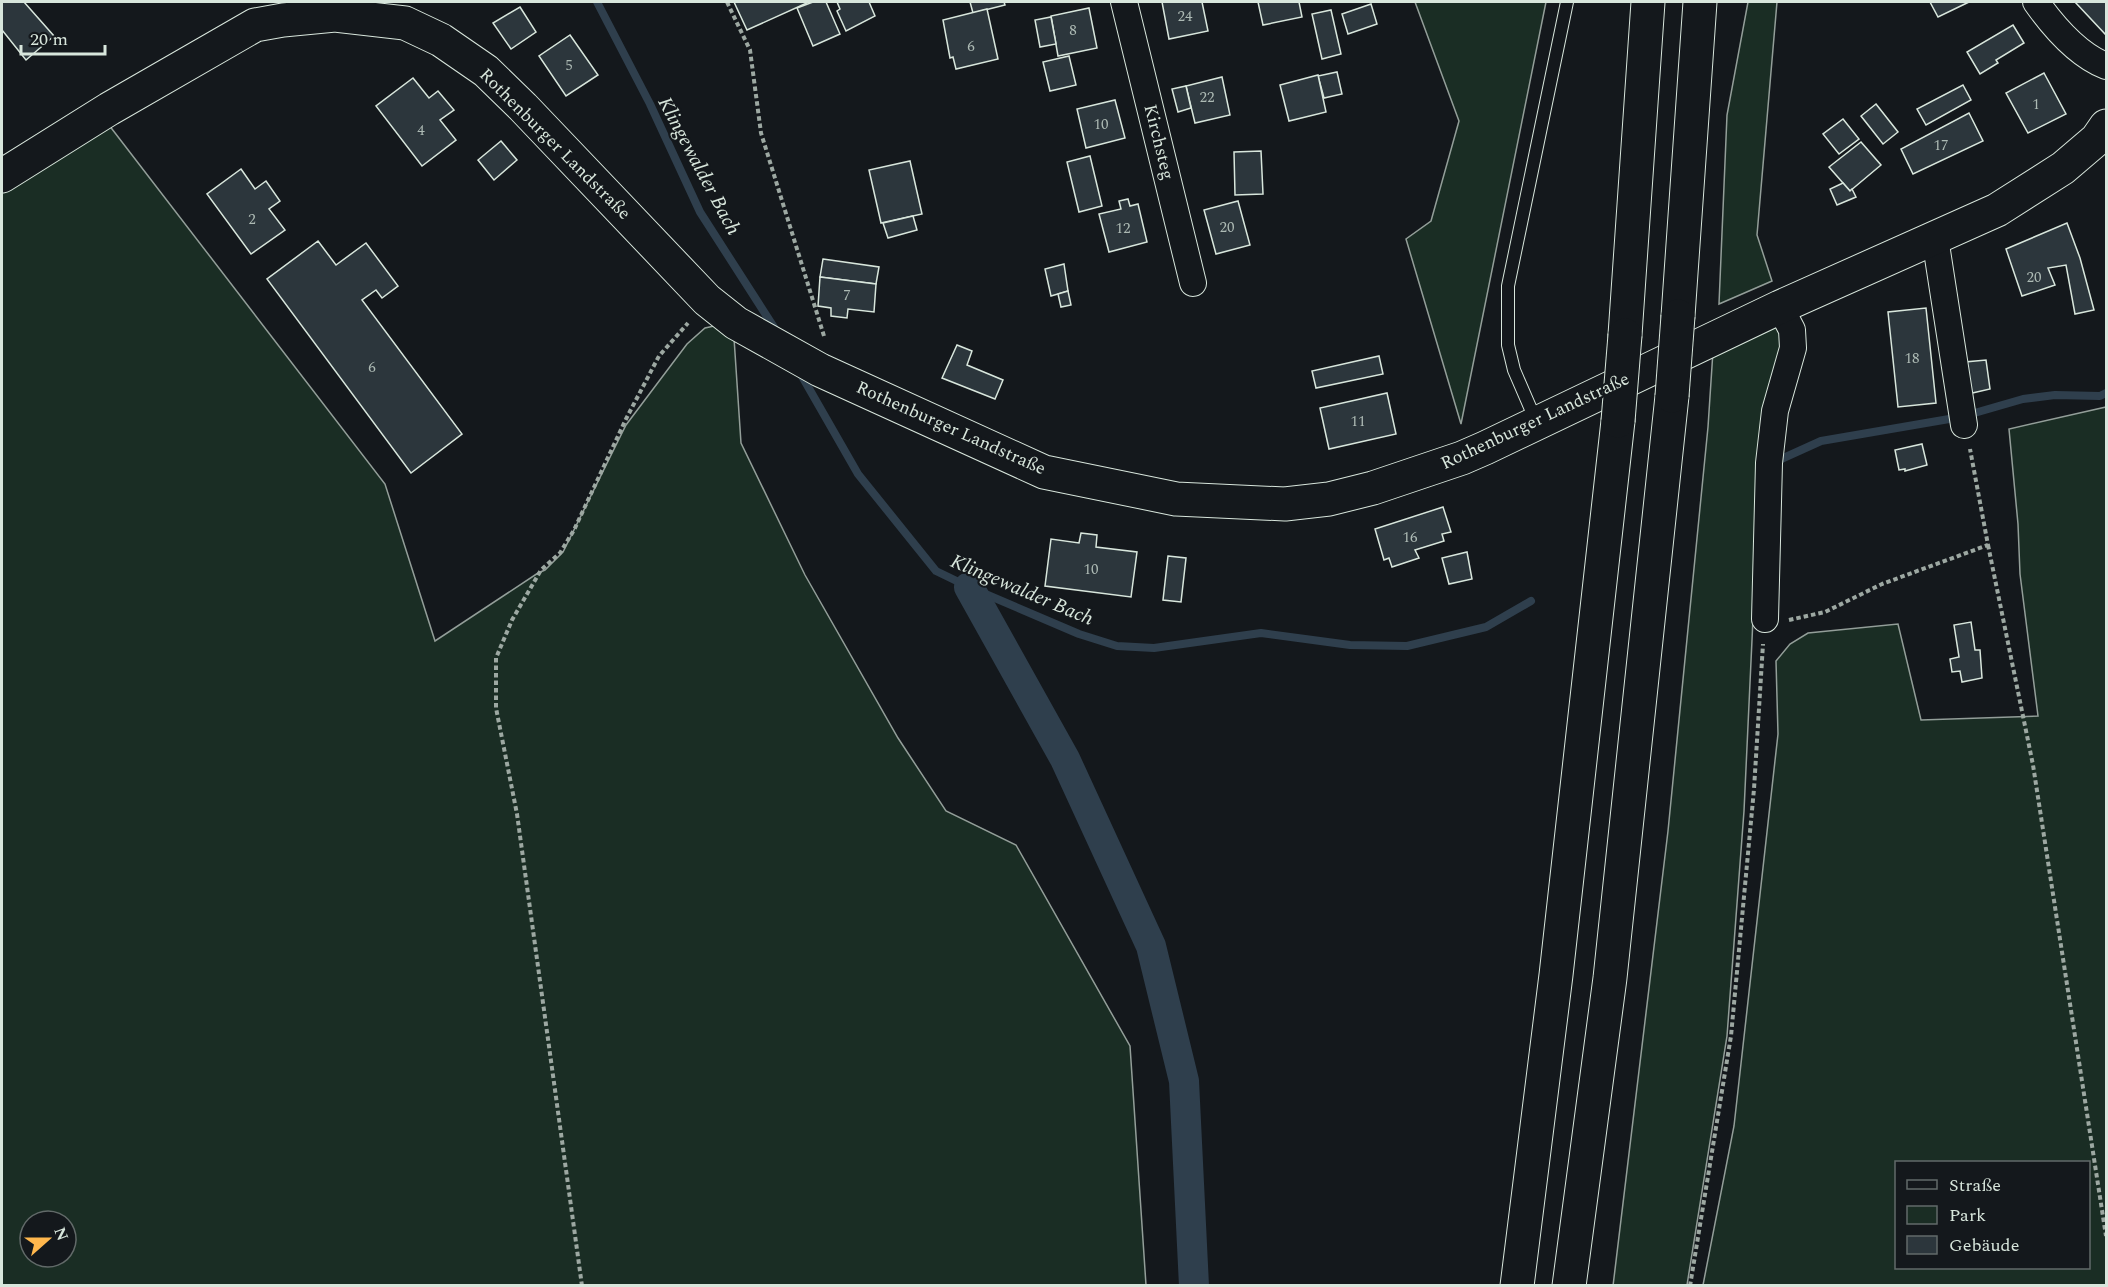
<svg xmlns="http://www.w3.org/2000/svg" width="2108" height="1287" font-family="Spectral,serif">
	<rect width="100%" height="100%" fill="#14181c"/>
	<g fill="#1a2d24" stroke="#939e99" stroke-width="1.5" fill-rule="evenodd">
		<path d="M 1415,2 L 1546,2 L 1461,424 L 1406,239 L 1431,221 L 1459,121 Z"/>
		<path d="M 1748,2 L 1777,2 L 1757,235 L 1772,281 L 1719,304 L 1727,115 Z"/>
		<path d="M 102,116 L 385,484 L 435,641 L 538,573 L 545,570 L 563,552 L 626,425 L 687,344 L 705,328 L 714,326 L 734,338 L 741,443 L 805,575 L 898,738 L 946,811 L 1016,845 L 1130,1046 L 1146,1285 L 2,1286 L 2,181 ZM 30,1221 L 66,1221 L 66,1257 L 30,1257 Z"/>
		<path d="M 1775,323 L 1785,336 L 1762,426 L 1744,811 L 1727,1036 L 1687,1285 L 1613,1286 L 1668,831 L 1708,427 L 1713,351 Z"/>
		<path d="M 2106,407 L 2106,1285 L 1703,1285 L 1734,1126 L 1778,734 L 1776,661 L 1790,644 L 1808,633 L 1898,624 L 1921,720 L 2038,716 L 2020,574 L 2018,524 L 2009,429 ZM 2088,1162 L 2088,1268 L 1896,1268 L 1896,1162 Z"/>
	</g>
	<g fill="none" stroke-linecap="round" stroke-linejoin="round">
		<g stroke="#2f3f4d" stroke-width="8">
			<path d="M 597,2 L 650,104 L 700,212 L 777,332"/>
			<path d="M 799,371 L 858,474 L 936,571 L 969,587 L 1079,634 L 1117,646 L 1154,648 L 1261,633 L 1350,645 L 1407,646 L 1486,627 L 1531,601"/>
			<path d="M 1971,414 L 2023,399 L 2055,395 L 2100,396 L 2106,393"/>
			<path d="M 1779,460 L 1821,441 L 1955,418"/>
		</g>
		<path stroke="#2f3f4d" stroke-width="30" d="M 969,587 L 1065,759 L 1151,946 L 1184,1081 L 1194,1286"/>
	</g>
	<g fill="#2c363c" stroke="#d8e6dc" stroke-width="1.5">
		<path d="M 2,2 L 24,2 L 54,36 L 26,60 L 2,30 Z"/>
		<path d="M 734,2 L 809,2 L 747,30 Z"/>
		<path d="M 813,2 L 826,2 L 840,34 L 813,46 L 797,8 Z"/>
		<path d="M 837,2 L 869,2 L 875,16 L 846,31 L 837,11 L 840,9 Z"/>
		<path d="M 970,2 L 1004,2 L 1005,5 L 973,13 Z"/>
		<path d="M 1162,2 L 1202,2 L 1208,31 L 1169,39 Z"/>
		<path d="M 1258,2 L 1299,2 L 1302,17 L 1263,25 Z"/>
		<path d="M 1930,2 L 1969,2 L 1938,17 Z"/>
		<path d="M 2075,2 L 2106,2 L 2106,35 Z"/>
		<path d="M 1371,4 L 1377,24 L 1348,34 L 1342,14 Z"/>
		<path d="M 520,7 L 536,32 L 511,49 L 493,23 Z"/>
		<path d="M 1089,8 L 1097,48 L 1058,56 L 1051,16 Z"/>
		<path d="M 987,9 L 998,59 L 956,69 L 953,57 L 950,58 L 943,20 Z"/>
		<path d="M 1331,10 L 1341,54 L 1322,59 L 1312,14 Z"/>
		<path d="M 1051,17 L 1056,44 L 1040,47 L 1035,20 Z"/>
		<path d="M 2013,25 L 2024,43 L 1996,60 L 1998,63 L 1980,74 L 1967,52 Z"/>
		<path d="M 570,35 L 598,75 L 566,96 L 539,56 Z"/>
		<path d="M 1069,56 L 1076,85 L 1050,91 L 1043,62 Z"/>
		<path d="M 1337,72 L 1342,94 L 1324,98 L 1318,76 Z"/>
		<path d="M 2044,73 L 2066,114 L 2028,133 L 2006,93 Z"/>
		<path d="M 1318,75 L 1326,112 L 1289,121 L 1280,85 Z"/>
		<path d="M 1222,77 L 1230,115 L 1195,123 L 1186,86 Z"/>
		<path d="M 413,78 L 429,98 L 438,91 L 454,110 L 440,120 L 456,140 L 422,166 L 376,106 Z"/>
		<path d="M 1963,85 L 1971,100 L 1926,125 L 1917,109 Z"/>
		<path d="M 1186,86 L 1191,108 L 1178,112 L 1172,89 Z"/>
		<path d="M 1115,100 L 1125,138 L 1086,148 L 1077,109 Z"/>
		<path d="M 1876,104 L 1898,132 L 1883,144 L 1861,116 Z"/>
		<path d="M 1969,113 L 1983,141 L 1913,174 L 1901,149 Z"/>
		<path d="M 1843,119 L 1859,139 L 1839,154 L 1823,134 Z"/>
		<path d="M 501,141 L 517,160 L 494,180 L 478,160 Z"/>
		<path d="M 1861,142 L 1881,165 L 1850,191 L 1829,167 Z"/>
		<path d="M 1261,151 L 1263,194 L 1235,195 L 1234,152 Z"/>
		<path d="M 1090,156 L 1102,206 L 1079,212 L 1067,162 Z"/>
		<path d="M 910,161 L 922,214 L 881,223 L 869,170 Z"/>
		<path d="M 241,169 L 255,189 L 266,181 L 280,201 L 269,209 L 285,230 L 251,254 L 207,194 Z"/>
		<path d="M 1843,183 L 1850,191 L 1852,189 L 1856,197 L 1837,205 L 1830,189 Z"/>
		<path d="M 1128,199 L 1130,206 L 1138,204 L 1147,242 L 1109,252 L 1099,214 L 1121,209 L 1119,201 Z"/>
		<path d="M 1238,201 L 1250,245 L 1216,254 L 1204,210 Z"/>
		<path d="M 913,216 L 917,230 L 888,238 L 883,223 Z"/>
		<path d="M 2067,223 L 2080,258 L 2094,310 L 2075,314 L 2066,265 L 2048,268 L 2055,285 L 2022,296 L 2006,249 Z"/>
		<path d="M 318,241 L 336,265 L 366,243 L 398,286 L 382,298 L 376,290 L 362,300 L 462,434 L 411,473 L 267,279 Z"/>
		<path d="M 823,259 L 879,267 L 876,284 L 820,277 Z"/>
		<path d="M 1064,264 L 1068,291 L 1051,296 L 1045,269 Z"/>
		<path d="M 820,277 L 876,284 L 874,312 L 848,309 L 847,318 L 831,316 L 831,308 L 818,306 Z"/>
		<path d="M 1068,291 L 1071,305 L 1061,307 L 1058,294 Z"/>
		<path d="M 1926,308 L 1936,403 L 1898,407 L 1888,312 Z"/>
		<path d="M 957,345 L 972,351 L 967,365 L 1003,380 L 995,399 L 942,378 Z"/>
		<path d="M 1379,356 L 1383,374 L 1316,388 L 1312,371 Z"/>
		<path d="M 1986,360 L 1990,389 L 1968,394 L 1965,362 Z"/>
		<path d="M 1387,393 L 1396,434 L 1329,449 L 1320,408 Z"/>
		<path d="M 1922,444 L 1927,465 L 1905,471 L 1905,469 L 1899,470 L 1895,450 Z"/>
		<path d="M 1443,507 L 1451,532 L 1442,534 L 1444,541 L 1415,550 L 1419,558 L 1392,567 L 1389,558 L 1384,560 L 1375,529 Z"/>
		<path d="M 1081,533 L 1097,535 L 1096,547 L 1137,552 L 1131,597 L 1045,586 L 1051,539 L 1079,543 Z"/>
		<path d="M 1467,552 L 1472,579 L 1449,584 L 1442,558 Z"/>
		<path d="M 1168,556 L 1186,558 L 1181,602 L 1163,600 Z"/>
		<path d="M 1971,622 L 1975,650 L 1980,650 L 1982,678 L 1962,682 L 1960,671 L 1952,672 L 1950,659 L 1959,657 L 1954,625 Z"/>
	</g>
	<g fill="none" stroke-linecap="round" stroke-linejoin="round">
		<g stroke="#d8e6dc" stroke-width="14">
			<path id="lane" d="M 1536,421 L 1514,370 L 1508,345 L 1508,286 L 1567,2"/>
		</g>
		<g stroke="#d8e6dc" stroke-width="28">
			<g id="street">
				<path d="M 1124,2 L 1193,283"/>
				<path d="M 2036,2 C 2053,26 2078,55 2106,66"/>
				<path d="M 1935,238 L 1964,425"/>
				<path d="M 1765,619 L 1769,463 L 1775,411 L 1793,348 L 1792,330 L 1780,307"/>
			</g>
		</g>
		<g stroke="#d8e6dc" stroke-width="35">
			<path id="secondary" d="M 2,176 L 109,109 L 255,25 L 283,20 L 335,15 L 405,23 L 441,40 L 486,71 L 523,107 L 707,300 L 736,323 L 820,370 L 1044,472 L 1176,499 L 1285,504 L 1329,499 L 1373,488 L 1462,458 L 1485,448 L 1780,307 L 1997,210 L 2063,168 L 2097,139 L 2106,126"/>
		</g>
		<g stroke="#d8e6dc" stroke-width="35">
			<g id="highway">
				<path d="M 1678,316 L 1700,2"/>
				<path d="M 1625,335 L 1648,2"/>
				<path d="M 1517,1286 L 1556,975 L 1618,421"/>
				<path d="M 1569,1286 L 1610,978 L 1672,396"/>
			</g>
		</g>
		<g stroke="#9da8a2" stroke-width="4" stroke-dasharray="4.5 3" stroke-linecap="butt">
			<path d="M 727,2 L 750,50 L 761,133 L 824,336"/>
			<path d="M 1988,545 L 2033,765 L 2106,1236"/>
			<path d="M 1789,620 L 1825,612 L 1882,584 L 1988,545 L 1970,449"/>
			<path d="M 582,1286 L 517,814 L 496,708 L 496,658 L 512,620 L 541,570 L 560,553 L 574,530 L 626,419 L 659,356 L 688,323"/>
			<path d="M 1690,1286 L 1731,1036 L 1754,789 L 1763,644"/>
		</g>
		<use href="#lane" stroke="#14181c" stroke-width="12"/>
		<use href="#street" stroke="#14181c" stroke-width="26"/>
		<use href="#secondary" stroke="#14181c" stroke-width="33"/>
		<use href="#highway" stroke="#14181c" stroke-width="33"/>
		<g stroke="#d8e6dc" stroke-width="35" stroke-linecap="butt">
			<g id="highway-bridge">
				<path d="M 1672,396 L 1678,316"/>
				<path d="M 1618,421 L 1625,335"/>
			</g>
		</g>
		<use href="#highway-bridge" stroke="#14181c" stroke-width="33"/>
	</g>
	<g text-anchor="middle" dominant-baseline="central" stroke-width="4.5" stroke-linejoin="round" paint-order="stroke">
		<g font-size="15" fill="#adbab4">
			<text x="1185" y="16">24</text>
			<text x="1073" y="30">8</text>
			<text x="971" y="46">6</text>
			<text x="569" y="65">5</text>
			<text x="1207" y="97">22</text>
			<text x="2036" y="104">1</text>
			<text x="1101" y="124">10</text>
			<text x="421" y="130">4</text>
			<text x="1941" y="145">17</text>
			<text x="252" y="219">2</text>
			<text x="1227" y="227">20</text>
			<text x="1123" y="228">12</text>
			<text x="2034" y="277">20</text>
			<text x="847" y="295">7</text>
			<text x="1912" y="358">18</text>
			<text x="372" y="367">6</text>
			<text x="1358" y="421">11</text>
			<text x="1410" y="537">16</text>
			<text x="1091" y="569">10</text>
		</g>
		<g font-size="18" fill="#d8e6dc" stroke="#14181c">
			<text transform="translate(1159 142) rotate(76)">Kirchsteg</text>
			<text transform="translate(555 144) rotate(45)">Rothenburger Landstraße</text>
			<text transform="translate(1535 421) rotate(-25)">Rothenburger Landstraße</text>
			<text transform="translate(951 428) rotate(24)">Rothenburger Landstraße</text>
		</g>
		<g font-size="20" font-style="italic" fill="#d8e6dc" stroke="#14181c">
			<text transform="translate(699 166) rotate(62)">Klingewalder Bach</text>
			<text transform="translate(1022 590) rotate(23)">Klingewalder Bach</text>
		</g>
	</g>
	<rect width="2108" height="1287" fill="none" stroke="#d8e6dc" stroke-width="6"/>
	<rect x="1895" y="1161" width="195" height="108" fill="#14181c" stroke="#626a69" stroke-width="1.5"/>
	<rect x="1907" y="1180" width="30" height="9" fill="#14181c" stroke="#626a69" stroke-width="1.5"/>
	<text x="1949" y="1191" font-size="18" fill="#d8e6dc">Straße</text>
	<rect x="1907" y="1206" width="30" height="18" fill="#1a2d24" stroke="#626a69" stroke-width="1.5"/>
	<text x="1949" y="1221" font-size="18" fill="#d8e6dc">Park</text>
	<rect x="1907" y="1236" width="30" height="18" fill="#2c363c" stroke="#626a69" stroke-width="1.5"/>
	<text x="1949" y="1251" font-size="18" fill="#d8e6dc">Gebäude</text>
	<g transform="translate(48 1239) rotate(69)"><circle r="28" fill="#14181c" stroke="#626a69" stroke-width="1.5"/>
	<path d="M0-4.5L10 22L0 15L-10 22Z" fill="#ffb74d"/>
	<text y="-9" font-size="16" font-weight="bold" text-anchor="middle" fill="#d8e6dc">N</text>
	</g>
	<path d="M21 45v9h84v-9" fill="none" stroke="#d8e6dc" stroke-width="3"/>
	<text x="30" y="45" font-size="18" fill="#d8e6dc" stroke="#14181c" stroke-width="4.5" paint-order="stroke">20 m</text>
</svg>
